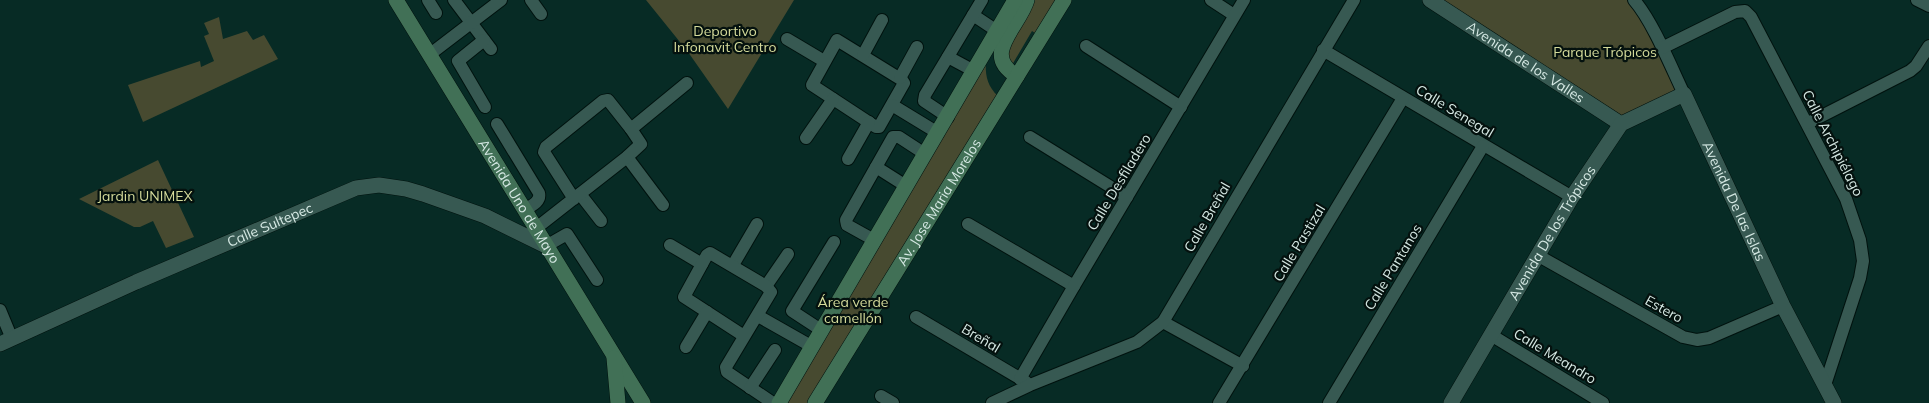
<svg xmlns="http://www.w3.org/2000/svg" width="1929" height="403" font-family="Mulish,sans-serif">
	<rect width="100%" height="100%" fill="#072b25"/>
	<g fill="#474a30">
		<path d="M 646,0 L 794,0 L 728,109 L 688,52 Z"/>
		<path d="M 1031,0 L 1058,0 L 1038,35 L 1032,31 L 1012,65 L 1005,52 Z"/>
		<path d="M 1436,0 L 1631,0 L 1681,92 L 1620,121 Z"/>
		<path d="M 219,17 L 223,39 L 247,31 L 253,40 L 264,35 L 278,59 L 143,122 L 128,85 L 200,61 L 201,67 L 214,61 L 204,36 L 209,34 L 204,23 Z"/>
		<path d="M 986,57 C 985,73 986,85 998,96 L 812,403 L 788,403 L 840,304 Z"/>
		<path d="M 158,160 L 194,237 L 166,248 L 153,221 L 140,227 L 134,227 L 79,199 Z"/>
	</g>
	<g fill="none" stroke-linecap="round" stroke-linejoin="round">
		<g stroke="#00120e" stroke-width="14">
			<g id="minor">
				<path d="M 428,0 L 436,13"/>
				<path d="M 454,0 L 491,49"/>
				<path d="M 531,0 L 541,14"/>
				<path d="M 1211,0 L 1234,15"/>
				<path d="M 1634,0 C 1653,22 1671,67 1684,94"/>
				<path d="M 1917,0 L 1929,6"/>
				<path d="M 973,15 L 997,31"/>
				<path d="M 787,39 L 824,61"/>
				<path d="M 484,40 L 458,61 L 485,107"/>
				<path d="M 837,40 L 902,80 L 904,83 L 879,127 L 876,127 L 812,85 Z"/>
				<path d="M 1086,46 L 1181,107"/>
				<path d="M 1662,48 L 1735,12 L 1745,11 L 1751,17 L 1846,199 L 1860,240 L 1863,261 L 1860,278 L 1825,385"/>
				<path d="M 1323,50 L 1572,197"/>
				<path d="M 429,55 L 501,0"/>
				<path d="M 863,55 L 882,20"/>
				<path d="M 948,57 L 974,71"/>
				<path d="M 900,78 L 917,47"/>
				<path d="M 892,105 L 938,133"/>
				<path d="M 948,117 L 924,101 L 925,95 L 982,0"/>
				<path d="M 1808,123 L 1910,71 L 1916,66 L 1929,46"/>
				<path d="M 497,124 L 539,193 C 541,202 531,206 524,210"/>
				<path d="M 631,129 L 687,83"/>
				<path d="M 1030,137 L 1127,197"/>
				<path d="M 806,138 L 833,99"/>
				<path d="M 627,157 L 663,205"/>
				<path d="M 848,159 L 869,122"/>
				<path d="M 876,167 L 906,186"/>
				<path d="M 580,194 L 601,221"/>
				<path d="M 968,224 L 1074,286"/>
				<path d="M 535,229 L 627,157 L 641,144 L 631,129 L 608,100 L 603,101 L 546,147 L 544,152 L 574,199"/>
				<path d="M 874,240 L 847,225 L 846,220 L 893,137 L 899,137 L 925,154"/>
				<path d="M 670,245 L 702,264"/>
				<path d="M 546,246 L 567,234 L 597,280"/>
				<path d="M 1537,255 L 1683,337 L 1697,340 L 1709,338 L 1783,306"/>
				<path d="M 733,265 L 757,224"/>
				<path d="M 766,286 L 788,254"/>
				<path d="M 0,310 L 12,339"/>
				<path d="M 758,316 L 811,346"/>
				<path d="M 916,317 L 1026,382"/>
				<path d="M 1163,322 L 1243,366"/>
				<path d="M 821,330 L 792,311 L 834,242"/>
				<path d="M 1491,335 L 1603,403"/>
				<path d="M 744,336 L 684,297 L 707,255 L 710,253 L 766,286 L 771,292 L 726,367 L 727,372 L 773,403"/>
				<path d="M 686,347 L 707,312"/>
				<path d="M 1020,379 L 1074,286 L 1244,0"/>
				<path d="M 750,388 L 775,350"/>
				<path d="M 881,396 L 893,403"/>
				<path d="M 992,403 L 1030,385 L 1137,342 L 1163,322 L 1354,0"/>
				<path d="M 1219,403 L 1403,98"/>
				<path d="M 1329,403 L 1483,146"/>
			</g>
		</g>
		<g stroke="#00120e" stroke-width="16">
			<g id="tertiary">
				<path id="s1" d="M 1430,0 L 1621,124"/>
				<path id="s2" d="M 0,344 L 136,282 L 356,188 L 379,185 L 406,189 L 423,194 L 485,216 L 546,246"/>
				<path id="s3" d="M 1451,403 L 1572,197 L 1621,124 L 1684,94 L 1783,306 L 1834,403"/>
			</g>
		</g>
		<g stroke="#00120e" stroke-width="16">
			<g id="secondary">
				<path id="s4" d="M 396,0 L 643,403"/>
				<path d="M 1017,76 C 980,55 1019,27 1027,0"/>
				<path d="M 614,358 L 618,403"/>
				<path d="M 779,403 L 1015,0"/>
				<path id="s5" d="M 815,403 L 1064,0"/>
			</g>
		</g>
		<use href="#minor" stroke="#375952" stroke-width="12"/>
		<use href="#tertiary" stroke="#375952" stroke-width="15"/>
		<use href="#secondary" stroke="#417056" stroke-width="15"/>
	</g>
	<g text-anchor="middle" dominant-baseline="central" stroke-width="4.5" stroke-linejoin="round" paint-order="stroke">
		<g font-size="14" fill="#d5db9b" stroke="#04110e">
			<text x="725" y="31">Deportivo<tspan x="725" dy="16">Infonavit Centro</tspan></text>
			<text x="1605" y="52">Parque Trópicos</text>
			<text x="145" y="196">Jardin UNIMEX</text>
			<text x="853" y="302">Área verde<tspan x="853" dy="16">camellón</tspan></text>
		</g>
		<g font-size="14" fill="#d6e9e4" stroke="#04110e">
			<text stroke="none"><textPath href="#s1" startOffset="114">Avenida de los Valles</textPath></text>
			<text transform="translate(1455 111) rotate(31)">Calle Senegal</text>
			<text transform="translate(1833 143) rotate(63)">Calle Archipiélago</text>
			<text transform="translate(1119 182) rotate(-59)">Calle Desfiladero</text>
			<text stroke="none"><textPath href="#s3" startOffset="515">Avenida De las Islas</textPath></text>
			<text stroke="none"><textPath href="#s4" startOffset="236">Avenida Uno de Mayo</textPath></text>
			<text stroke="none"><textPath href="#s5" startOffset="236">Av. Jose Maria Morelos</textPath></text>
			<text transform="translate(1207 217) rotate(-60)">Calle Breñal</text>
			<text stroke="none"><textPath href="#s2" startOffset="295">Calle Sultepec</textPath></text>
			<text stroke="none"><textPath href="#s3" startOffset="198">Avenida De los Trópicos</textPath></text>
			<text transform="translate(1299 243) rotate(-59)">Calle Pastizal</text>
			<text transform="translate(1393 267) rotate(-59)">Calle Pantanos</text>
			<text transform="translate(1664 309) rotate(29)">Estero</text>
			<text transform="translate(981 338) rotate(31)">Breñal</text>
			<text transform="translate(1555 356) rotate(31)">Calle Meandro</text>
		</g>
	</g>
</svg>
